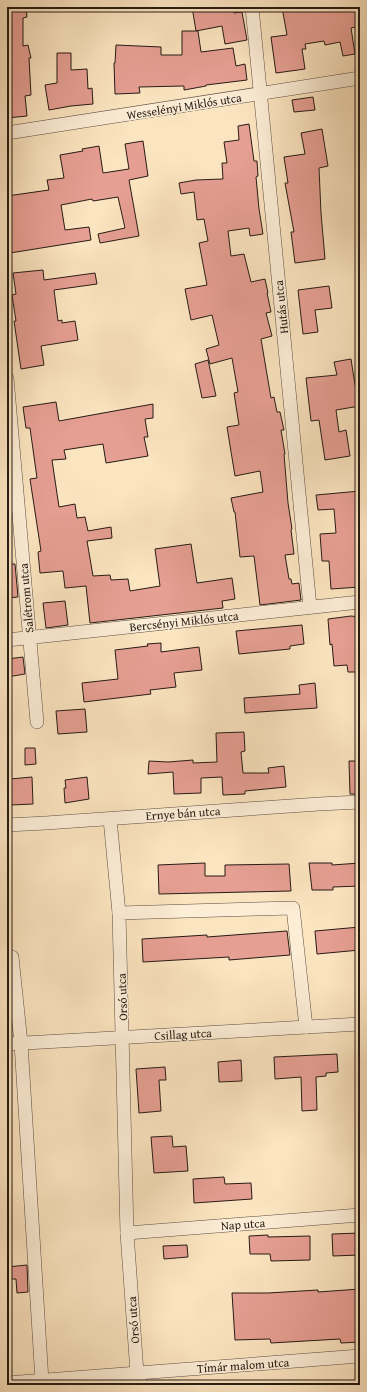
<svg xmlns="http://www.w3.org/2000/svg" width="367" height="1392" font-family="'Gentium Book Plus',serif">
	<rect width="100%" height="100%" fill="#fbe4c0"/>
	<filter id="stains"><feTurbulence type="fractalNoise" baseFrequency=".005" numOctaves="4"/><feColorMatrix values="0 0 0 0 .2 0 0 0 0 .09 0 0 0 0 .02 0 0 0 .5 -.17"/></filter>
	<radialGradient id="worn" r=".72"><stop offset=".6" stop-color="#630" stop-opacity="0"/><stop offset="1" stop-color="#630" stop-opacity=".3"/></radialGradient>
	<g fill="#e69f93" stroke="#271b15">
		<path d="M 7,7 L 26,7 L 27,17 L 23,18 L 23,46 L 28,45 L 31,58 L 29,58 L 31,95 L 25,96 L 27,116 L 7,118 Z"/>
		<path d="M 192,7 L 233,7 L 234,13 L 242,12 L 247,40 L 225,44 L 222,26 L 196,31 Z"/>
		<path d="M 282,7 L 345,7 L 345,9 L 360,7 L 360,26 L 351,28 L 355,54 L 343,56 L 340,42 L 325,45 L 324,41 L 305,44 L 306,49 L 302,49 L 305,69 L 276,73 L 271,37 L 287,35 Z"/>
		<path d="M 182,31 L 198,31 L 201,52 L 233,48 L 236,66 L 245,64 L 247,80 L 206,85 L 206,86 L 184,90 L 184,86 L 139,87 L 140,93 L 115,94 L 114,63 L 115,63 L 116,45 L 161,47 L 161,55 L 182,55 Z"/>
		<path d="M 57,53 L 71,53 L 71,70 L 87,69 L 88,89 L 92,88 L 93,104 L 71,106 L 49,110 L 45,85 L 57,83 Z"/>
		<path d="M 313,97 L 315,110 L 294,112 L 292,100 Z"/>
		<path d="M 249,124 L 254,161 L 257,161 L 258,176 L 256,177 L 259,209 L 263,234 L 250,236 L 249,228 L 228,231 L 231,256 L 244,254 L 251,282 L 265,279 L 268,293 L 267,293 L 271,312 L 266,313 L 272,336 L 261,339 L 271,398 L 274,397 L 277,412 L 280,412 L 284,430 L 281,430 L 285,454 L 284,454 L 288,503 L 292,529 L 291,530 L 294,554 L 285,555 L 289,579 L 291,579 L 292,584 L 299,583 L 301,600 L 260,605 L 254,556 L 240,557 L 235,512 L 234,512 L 231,498 L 263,492 L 260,471 L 235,476 L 227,427 L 239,425 L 234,393 L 238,392 L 232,358 L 210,364 L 206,349 L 219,345 L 212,315 L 191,320 L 185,289 L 207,285 L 199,243 L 208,241 L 204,219 L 197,220 L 194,192 L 181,194 L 179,183 L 196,180 L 223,179 L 222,163 L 227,163 L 224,142 L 239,140 L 238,126 Z"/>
		<path d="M 322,129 L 328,166 L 319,168 L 321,213 L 325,259 L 295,263 L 291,232 L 294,232 L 285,183 L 288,183 L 284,157 L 305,154 L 301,133 Z"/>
		<path d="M 143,141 L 148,176 L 129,180 L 139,236 L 100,243 L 98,234 L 125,228 L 118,197 L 93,201 L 92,199 L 61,205 L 65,230 L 89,227 L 91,240 L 10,253 L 7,235 L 7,234 L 10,233 L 7,215 L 7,210 L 9,210 L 7,196 L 49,190 L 47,180 L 64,178 L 60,155 L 83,151 L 82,149 L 99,146 L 103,173 L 129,169 L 125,144 Z"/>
		<path d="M 43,270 L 44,280 L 95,273 L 97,284 L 54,290 L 58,321 L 62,320 L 62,323 L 75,321 L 78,340 L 41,346 L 44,365 L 21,369 L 14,321 L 16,321 L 12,295 L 16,294 L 13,273 Z"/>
		<path d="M 329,286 L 332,308 L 315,310 L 318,332 L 303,334 L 298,290 Z"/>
		<path d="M 351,359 L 355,385 L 360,385 L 360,406 L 336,410 L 339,432 L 346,430 L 350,456 L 325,460 L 319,420 L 311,421 L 306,378 L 337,375 L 334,362 Z"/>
		<path d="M 208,360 L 216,396 L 202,398 L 195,364 Z"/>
		<path d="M 56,402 L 59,421 L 153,404 L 153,418 L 145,419 L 148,437 L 144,437 L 148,456 L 106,463 L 103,444 L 64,450 L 66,459 L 52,460 L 59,507 L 75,504 L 77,518 L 85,517 L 88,531 L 111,527 L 112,538 L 87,541 L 93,576 L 110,575 L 111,580 L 128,579 L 130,591 L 160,586 L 155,549 L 191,544 L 197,583 L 232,578 L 235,599 L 222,601 L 223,608 L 90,623 L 86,586 L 65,588 L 63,571 L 40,573 L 38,552 L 41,551 L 30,479 L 37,478 L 30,428 L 26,428 L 23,407 Z"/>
		<path d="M 360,491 L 360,558 L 358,558 L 360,587 L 331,589 L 329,561 L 322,561 L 320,534 L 336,533 L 334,509 L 318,510 L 316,495 Z"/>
		<path d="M 7,564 L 15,564 L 18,597 L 7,598 Z"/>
		<path d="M 65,601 L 68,625 L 46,628 L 43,603 Z"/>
		<path d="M 351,616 L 360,617 L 360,672 L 348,672 L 347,665 L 334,666 L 332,644 L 330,645 L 328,619 Z"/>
		<path d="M 302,625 L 304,644 L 290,646 L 290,649 L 239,654 L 236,631 Z"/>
		<path d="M 161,643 L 161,652 L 199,647 L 202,670 L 174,673 L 176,687 L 150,690 L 151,694 L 84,702 L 82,683 L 118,679 L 115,650 L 148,646 L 147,644 Z"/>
		<path d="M 23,657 L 25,674 L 7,677 L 7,659 Z"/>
		<path d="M 315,683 L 317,708 L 245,713 L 244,698 L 300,694 L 299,685 Z"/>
		<path d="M 85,709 L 87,732 L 58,734 L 56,711 Z"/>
		<path d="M 244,732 L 245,751 L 241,752 L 243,773 L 269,773 L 268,768 L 284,766 L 286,787 L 245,791 L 245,794 L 223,795 L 222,777 L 201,778 L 201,793 L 174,794 L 173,772 L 148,774 L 149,761 L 168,762 L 193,760 L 193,763 L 217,762 L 216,733 Z"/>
		<path d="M 25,748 L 35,748 L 36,764 L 25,765 Z"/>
		<path d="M 349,761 L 360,761 L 360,794 L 350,794 Z"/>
		<path d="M 32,777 L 33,804 L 11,805 L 10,779 Z"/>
		<path d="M 87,777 L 89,799 L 65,803 L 64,788 L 66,788 L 65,780 Z"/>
		<path d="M 205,863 L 205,876 L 225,876 L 225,865 L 289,864 L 291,891 L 159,894 L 158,865 Z"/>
		<path d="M 309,863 L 332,863 L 332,865 L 360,863 L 360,886 L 333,887 L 333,890 L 312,890 Z"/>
		<path d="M 360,927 L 360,950 L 317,954 L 315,931 Z"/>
		<path d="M 287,931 L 290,955 L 229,960 L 229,957 L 143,962 L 142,939 L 207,935 L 207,937 Z"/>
		<path d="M 337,1054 L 338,1072 L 326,1073 L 326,1076 L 316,1077 L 317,1110 L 302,1111 L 301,1077 L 275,1079 L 274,1057 Z"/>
		<path d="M 241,1060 L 242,1081 L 219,1082 L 218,1062 Z"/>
		<path d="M 165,1067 L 166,1080 L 159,1080 L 161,1111 L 139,1113 L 136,1069 Z"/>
		<path d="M 172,1136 L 173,1147 L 186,1146 L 188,1171 L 154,1173 L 151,1137 Z"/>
		<path d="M 224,1177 L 225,1184 L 251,1183 L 252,1199 L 194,1203 L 193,1179 Z"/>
		<path d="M 360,1233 L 360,1255 L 333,1256 L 332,1234 Z"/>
		<path d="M 268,1235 L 268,1237 L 310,1236 L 310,1260 L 271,1261 L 270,1254 L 250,1254 L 249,1236 Z"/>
		<path d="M 187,1245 L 188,1257 L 164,1259 L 163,1246 Z"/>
		<path d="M 27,1265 L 28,1292 L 17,1293 L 16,1279 L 7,1279 L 7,1267 Z"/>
		<path d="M 360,1289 L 360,1342 L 341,1343 L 340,1339 L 271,1343 L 270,1339 L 235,1340 L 232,1293 L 268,1293 L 318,1290 L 318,1292 Z"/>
	</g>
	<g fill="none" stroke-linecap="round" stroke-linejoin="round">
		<g stroke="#5c4d40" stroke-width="14">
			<g id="street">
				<path d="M 252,7 L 310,607"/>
				<path d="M 7,133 L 360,78"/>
				<path d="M 7,378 L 37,722"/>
				<path d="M 7,640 L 360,602"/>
				<path d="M 110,819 L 119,913"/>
				<path d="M 7,825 L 46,823 L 319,804 L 360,802"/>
				<path d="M 12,957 L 21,1043 L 42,1381"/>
				<path d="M 7,1044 L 360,1024"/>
				<path d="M 127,1233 L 360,1215"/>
				<path d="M 7,1383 L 360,1356"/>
				<path d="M 141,1385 L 137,1373 L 127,1233 L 119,913 L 293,908 L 306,1027"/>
			</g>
		</g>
		<use href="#street" stroke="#fcedd6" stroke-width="13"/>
	</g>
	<g text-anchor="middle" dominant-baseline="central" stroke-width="3" stroke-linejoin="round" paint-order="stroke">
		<g font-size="12" fill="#271b15" stroke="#fcedd6">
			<text transform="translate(184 106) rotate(-9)">Wesselényi Miklós utca</text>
			<text transform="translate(281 307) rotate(-96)">Hutás utca</text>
			<text transform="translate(26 598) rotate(-95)">Salétrom utca</text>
			<text transform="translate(184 621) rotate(-6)">Bercsényi Miklós utca</text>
			<text transform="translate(183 813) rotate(-4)">Ernye bán utca</text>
			<text transform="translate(122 997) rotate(-92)">Orsó utca</text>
			<text transform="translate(183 1034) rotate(-3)">Csillag utca</text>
			<text transform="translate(243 1224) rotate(-4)">Nap utca</text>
			<text transform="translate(133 1320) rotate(-94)">Orsó utca</text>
			<text transform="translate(243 1365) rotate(-4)">Tímár malom utca</text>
		</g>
	</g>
	<rect width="367" height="1392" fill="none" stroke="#fbe4c0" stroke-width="24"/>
	<rect x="8" y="8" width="351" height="1376" fill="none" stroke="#271b15" stroke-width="2"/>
	<rect x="12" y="12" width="343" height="1368" fill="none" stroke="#271b15"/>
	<rect width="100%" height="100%" filter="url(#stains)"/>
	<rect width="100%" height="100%" fill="url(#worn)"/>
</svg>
